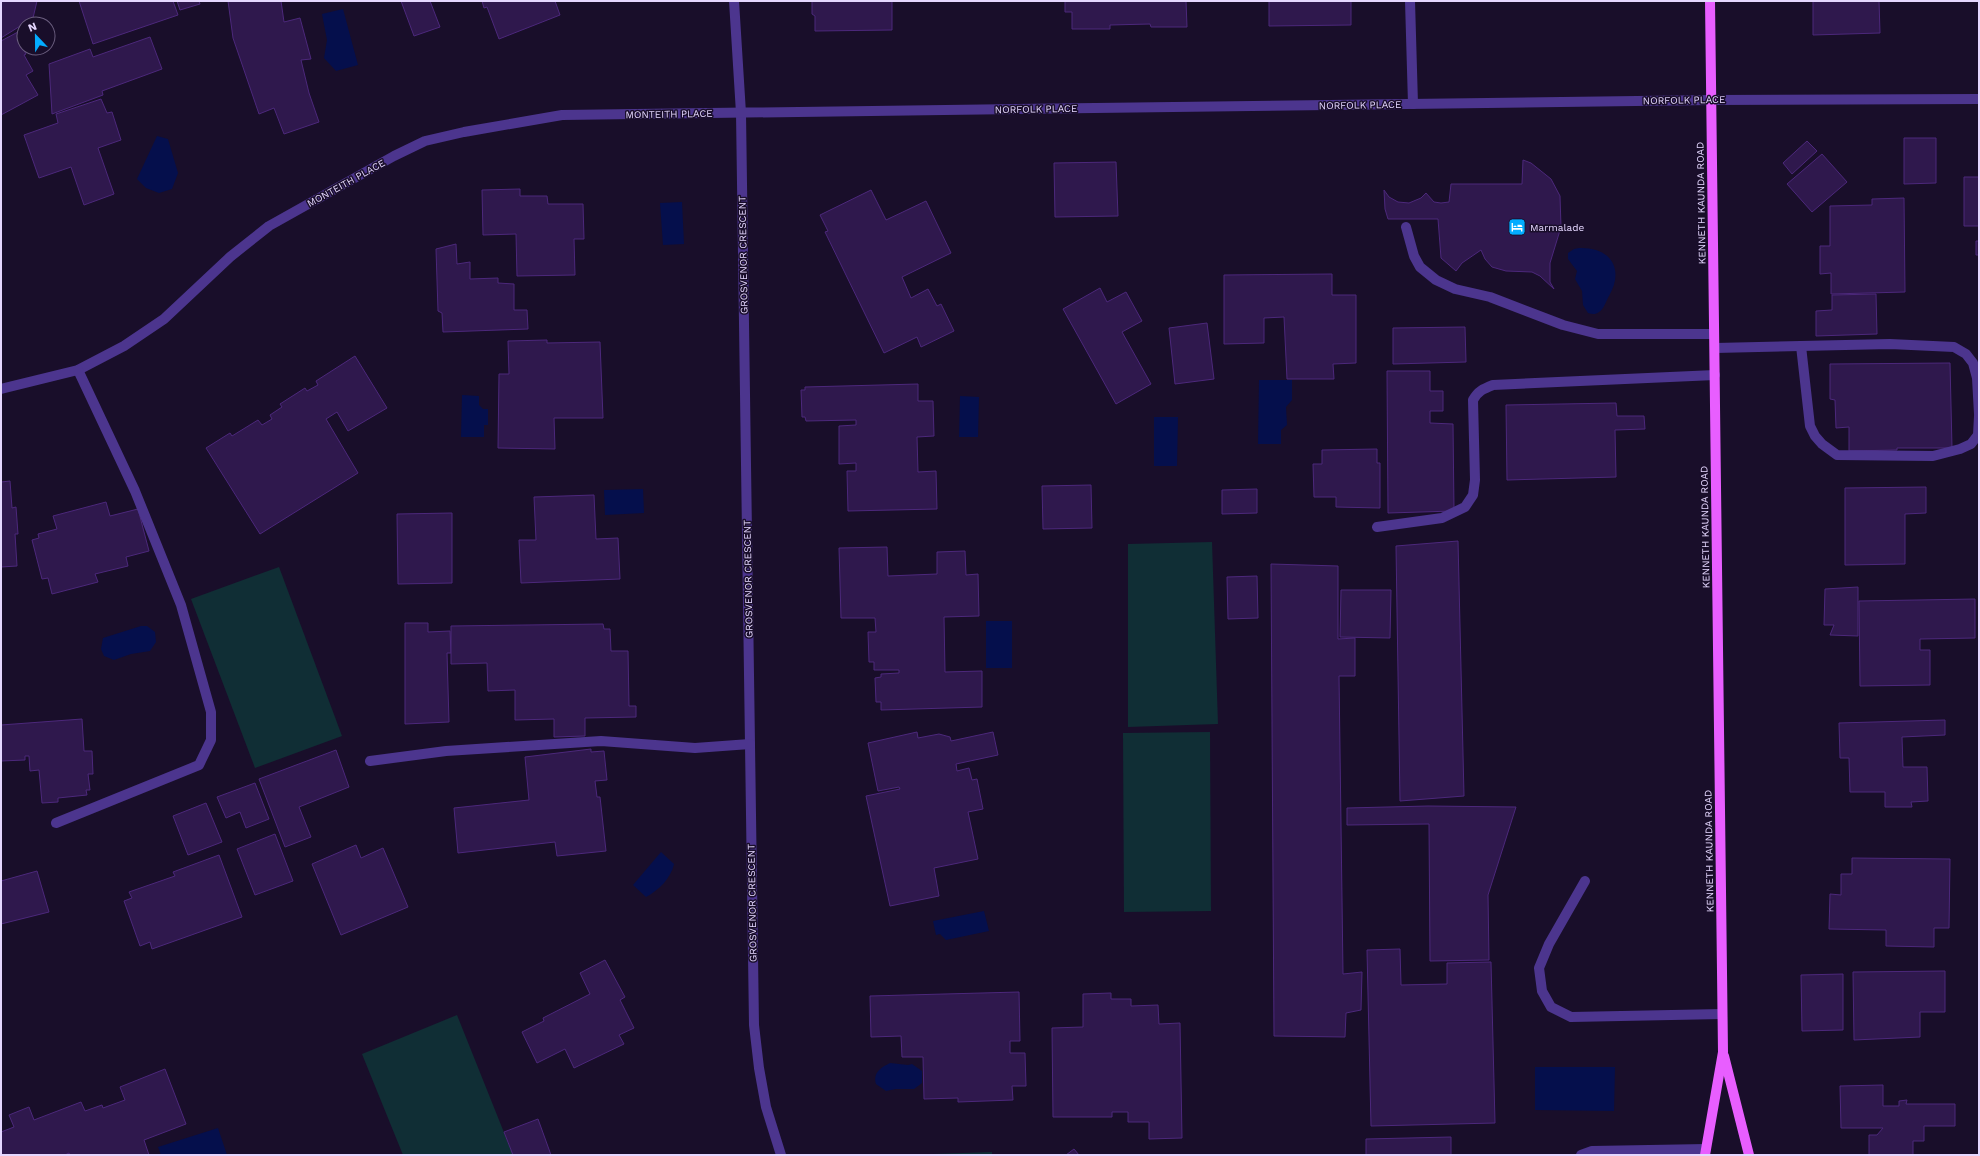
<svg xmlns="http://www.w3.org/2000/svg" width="1980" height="1156" font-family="'Work Sans',sans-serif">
	<rect width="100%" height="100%" fill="#190e2a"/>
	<g fill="#102e35">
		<path d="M 1212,542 L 1218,724 L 1128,727 L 1128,544 Z"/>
		<path d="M 279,567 L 342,736 L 255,768 L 191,599 Z"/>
		<path d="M 1210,732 L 1211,911 L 1124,912 L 1123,733 Z"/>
		<path d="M 457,1015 L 513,1155 L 403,1155 L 362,1054 Z"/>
		<path d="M 992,1152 L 992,1155 L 903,1155 Z"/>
	</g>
	<g fill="#050f4c">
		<path d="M 343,9 L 358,65 L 336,71 L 324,58 L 327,40 L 322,14 Z"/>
		<path d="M 157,136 L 168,139 L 178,173 L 172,189 L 159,193 L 146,188 L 137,179 Z"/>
		<path d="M 682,202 L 684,244 L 663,245 L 660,203 Z"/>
		<path d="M 1579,248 C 1610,247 1625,268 1609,296 C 1606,301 1604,309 1599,312 C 1595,315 1592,314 1588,313 L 1583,305 L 1582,291 L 1575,279 L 1577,271 L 1568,259 L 1568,253 L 1574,249 Z"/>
		<path d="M 1259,380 L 1292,380 L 1292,400 L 1286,407 L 1287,425 L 1281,430 L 1281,444 L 1258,444 Z"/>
		<path d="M 462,395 L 479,396 L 479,405 L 483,409 L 488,409 L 488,425 L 484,425 L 484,437 L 461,437 Z"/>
		<path d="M 960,396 L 979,397 L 978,437 L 959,437 Z"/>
		<path d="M 1154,417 L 1178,417 L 1177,466 L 1154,466 Z"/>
		<path d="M 643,489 L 644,513 L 605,515 L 604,490 Z"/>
		<rect x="986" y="621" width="26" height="47"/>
		<path d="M 141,626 L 147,626 L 155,632 L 156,642 L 150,651 L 131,654 L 114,660 L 104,656 L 101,649 L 103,638 Z"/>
		<path d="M 661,852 L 674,864 C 671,878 659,890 646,897 L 633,885 Z"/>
		<path d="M 984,911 L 989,931 L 946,940 L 940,934 L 936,935 L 933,921 Z"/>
		<path d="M 890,1063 L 908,1065 L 912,1064 L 922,1071 L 922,1083 L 914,1089 L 896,1089 L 886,1091 L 876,1084 C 873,1073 880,1068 890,1063 Z"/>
		<path d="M 1535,1067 L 1615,1067 L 1614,1111 L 1535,1110 Z"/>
		<path d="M 218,1128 L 227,1155 L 161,1155 L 158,1147 Z"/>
	</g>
	<g fill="#2f184d" stroke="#4c287b">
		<path d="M 1,1 L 37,1 L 33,18 L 1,38 Z"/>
		<path d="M 79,1 L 173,1 L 178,15 L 93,44 Z"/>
		<path d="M 177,1 L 199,1 L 200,4 L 180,10 Z"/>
		<path d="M 228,1 L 281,1 L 284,22 L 300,18 L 311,59 L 301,60 L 309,93 L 319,122 L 284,134 L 274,108 L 259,114 L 233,38 Z"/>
		<path d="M 401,1 L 430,1 L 440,27 L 414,36 Z"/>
		<path d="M 482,1 L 555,1 L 560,15 L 499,39 L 487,7 L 484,8 Z"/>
		<path d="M 812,1 L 892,1 L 892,30 L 815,31 L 815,16 L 812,14 Z"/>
		<path d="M 1065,1 L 1186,1 L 1187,27 L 1151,27 L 1150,24 L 1110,25 L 1110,29 L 1072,29 L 1072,12 L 1065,12 Z"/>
		<path d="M 1269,1 L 1351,1 L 1351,25 L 1269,26 Z"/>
		<path d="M 1813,1 L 1879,1 L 1880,33 L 1813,35 Z"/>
		<path d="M 18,32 L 24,43 L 24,48 L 27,49 L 24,50 L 26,54 L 24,55 L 33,71 L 26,75 L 38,95 L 1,115 L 1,41 Z"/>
		<path d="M 150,37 L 162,69 L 102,91 L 103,95 L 52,114 L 49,64 L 90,49 L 93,57 Z"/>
		<path d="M 101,99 L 107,113 L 112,112 L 121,140 L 98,148 L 114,194 L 84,205 L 71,167 L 39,178 L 24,135 L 58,123 L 56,114 Z"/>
		<path d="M 1904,138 L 1936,138 L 1936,183 L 1904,184 Z"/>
		<path d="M 1807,141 L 1817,151 L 1792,174 L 1783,163 Z"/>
		<path d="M 1822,154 L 1847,182 L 1812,212 L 1787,184 Z"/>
		<path d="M 1523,160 L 1531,163 L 1551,179 L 1560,196 L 1561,227 L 1550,263 L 1550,282 L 1554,289 L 1540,276 L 1532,272 L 1506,271 L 1492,267 L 1485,259 L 1481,250 L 1462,263 L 1456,271 L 1441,258 L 1438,219 L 1388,219 L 1385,209 L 1384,190 L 1389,197 L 1398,202 L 1409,203 L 1421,198 L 1426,193 L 1434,202 L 1441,203 L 1449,202 L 1451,184 L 1522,184 Z"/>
		<path d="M 1116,162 L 1118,216 L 1055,217 L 1054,163 Z"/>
		<path d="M 1964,177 L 1979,177 L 1979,255 L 1976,255 L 1976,241 L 1979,241 L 1979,226 L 1964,226 Z"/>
		<path d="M 520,189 L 520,196 L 547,196 L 548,204 L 583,204 L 584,239 L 574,239 L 575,275 L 517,276 L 516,234 L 483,235 L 482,190 Z"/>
		<path d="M 871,190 L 886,220 L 926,201 L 951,253 L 902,277 L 911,298 L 928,289 L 937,306 L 941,304 L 954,331 L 921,347 L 917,337 L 884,353 L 825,232 L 828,231 L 820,215 Z"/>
		<path d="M 1904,198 L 1905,292 L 1831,294 L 1831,273 L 1820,274 L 1820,246 L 1830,246 L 1830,206 L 1872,205 L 1872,199 Z"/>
		<path d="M 456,244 L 457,264 L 470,262 L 470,279 L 498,278 L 498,283 L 514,284 L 514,310 L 527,310 L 528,329 L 443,332 L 442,313 L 438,311 L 436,249 Z"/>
		<path d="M 1332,274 L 1332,295 L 1356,295 L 1356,363 L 1333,364 L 1334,379 L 1287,379 L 1284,317 L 1264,318 L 1264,343 L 1224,344 L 1224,275 Z"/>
		<path d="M 1100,288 L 1107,302 L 1126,292 L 1142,321 L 1122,332 L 1151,384 L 1116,404 L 1063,309 Z"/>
		<path d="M 1876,294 L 1877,334 L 1816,336 L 1816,311 L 1832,310 L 1832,295 Z"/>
		<path d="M 1207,323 L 1214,379 L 1175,384 L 1169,328 Z"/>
		<path d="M 1465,327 L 1466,362 L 1393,364 L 1393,328 Z"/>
		<path d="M 547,340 L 547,343 L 600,342 L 603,418 L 554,418 L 555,449 L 498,448 L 499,374 L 509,374 L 508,341 Z"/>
		<path d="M 355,356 L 387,408 L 348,431 L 337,412 L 326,419 L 358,473 L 260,534 L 206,448 L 230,433 L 232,436 L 258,420 L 262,425 L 272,419 L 270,415 L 282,407 L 280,404 L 305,388 L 307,391 L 318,385 L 316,381 Z"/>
		<path d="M 1950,363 L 1952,448 L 1897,448 L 1897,450 L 1849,451 L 1849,427 L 1836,428 L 1835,400 L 1830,399 L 1830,364 Z"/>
		<path d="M 1387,371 L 1430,371 L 1430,391 L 1443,391 L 1443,411 L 1430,411 L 1430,423 L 1453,424 L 1454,511 L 1388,513 Z"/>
		<path d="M 918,384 L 918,401 L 933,401 L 934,436 L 917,437 L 918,472 L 936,471 L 937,509 L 848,511 L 847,471 L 856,471 L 856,463 L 839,464 L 839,426 L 856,425 L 856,420 L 806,421 L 805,417 L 802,417 L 801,390 L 805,390 L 805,387 Z"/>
		<path d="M 1616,403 L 1617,416 L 1644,416 L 1645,429 L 1615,430 L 1616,477 L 1507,480 L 1506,405 Z"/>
		<path d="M 1377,449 L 1377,463 L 1380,463 L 1380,508 L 1336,507 L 1336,497 L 1314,497 L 1313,464 L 1322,464 L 1322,450 Z"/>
		<path d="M 10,481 L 12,508 L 16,507 L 18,534 L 15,534 L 17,566 L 1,567 L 1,482 Z"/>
		<path d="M 1091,485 L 1092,528 L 1043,529 L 1042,486 Z"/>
		<path d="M 1926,487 L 1926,513 L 1905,514 L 1905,564 L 1845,565 L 1845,488 Z"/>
		<path d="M 1257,489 L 1257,513 L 1222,514 L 1222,490 Z"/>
		<path d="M 594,495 L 596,539 L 618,538 L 620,579 L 521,583 L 519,540 L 536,540 L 534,497 Z"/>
		<path d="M 106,502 L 110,516 L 138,509 L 149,551 L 126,557 L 128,566 L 95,574 L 98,582 L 52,594 L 48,578 L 42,579 L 32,540 L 39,538 L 38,534 L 57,529 L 53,516 Z"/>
		<path d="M 452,513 L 452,583 L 398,584 L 397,514 Z"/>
		<path d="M 1458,541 L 1464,796 L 1400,801 L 1396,546 Z"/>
		<path d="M 887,547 L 888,576 L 937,574 L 937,552 L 965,551 L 966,575 L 978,574 L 979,616 L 944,617 L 945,672 L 982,671 L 982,707 L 881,710 L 881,702 L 876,702 L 875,678 L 881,677 L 881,674 L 899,673 L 899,670 L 874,670 L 874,662 L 869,662 L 868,632 L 876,632 L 875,618 L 841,618 L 839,548 Z"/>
		<path d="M 1271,564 L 1338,566 L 1338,639 L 1355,638 L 1355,676 L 1339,676 L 1343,974 L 1362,972 L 1361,1010 L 1346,1013 L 1345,1037 L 1274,1036 Z"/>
		<path d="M 1257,576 L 1258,618 L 1228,619 L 1227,577 Z"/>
		<path d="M 1858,587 L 1858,636 L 1830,635 L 1834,625 L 1824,625 L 1825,589 Z"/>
		<path d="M 1341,590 L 1391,590 L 1390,638 L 1340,637 Z"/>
		<path d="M 1975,599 L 1975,638 L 1920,639 L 1920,650 L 1930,650 L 1930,685 L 1860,686 L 1859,601 Z"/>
		<path d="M 405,623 L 428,623 L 428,632 L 450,631 L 451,653 L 447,653 L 449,722 L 405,724 Z"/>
		<path d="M 603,624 L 604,629 L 610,629 L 611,651 L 628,651 L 629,706 L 636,706 L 636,717 L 585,718 L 585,736 L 554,737 L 554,719 L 515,720 L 515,690 L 488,691 L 487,663 L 451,664 L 451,626 Z"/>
		<path d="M 82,719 L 84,751 L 92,751 L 93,774 L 88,774 L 90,790 L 86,790 L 87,795 L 58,798 L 58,802 L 42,803 L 39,770 L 30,771 L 29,756 L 25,756 L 25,760 L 1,761 L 1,725 Z"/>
		<path d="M 1945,720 L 1945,735 L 1902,737 L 1903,767 L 1927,767 L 1928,801 L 1911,802 L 1912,807 L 1885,807 L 1885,792 L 1850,792 L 1849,758 L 1840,758 L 1839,723 Z"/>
		<path d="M 917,732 L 918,738 L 939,734 L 950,737 L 951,741 L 993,732 L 998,755 L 956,764 L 957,771 L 969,768 L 972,780 L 977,779 L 983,809 L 968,812 L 978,859 L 934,868 L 939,896 L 890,906 L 866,796 L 900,789 L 899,787 L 878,791 L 868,743 Z"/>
		<path d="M 591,749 L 591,752 L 604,751 L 607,780 L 595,781 L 597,797 L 600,797 L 606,851 L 557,856 L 555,842 L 458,853 L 454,808 L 529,800 L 525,757 Z"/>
		<path d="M 336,750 L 349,787 L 299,807 L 311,837 L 285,847 L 259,779 Z"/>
		<path d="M 255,783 L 269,819 L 246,828 L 240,812 L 226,818 L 217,797 Z"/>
		<path d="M 206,803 L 222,842 L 188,855 L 173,816 Z"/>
		<path d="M 1428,806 L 1516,807 L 1488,895 L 1489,960 L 1430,961 L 1429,824 L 1347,825 L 1347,808 Z"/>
		<path d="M 275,834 L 293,881 L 255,895 L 237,849 Z"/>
		<path d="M 356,845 L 361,858 L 383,848 L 408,907 L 341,935 L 312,864 Z"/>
		<path d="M 219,855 L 242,917 L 152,949 L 150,942 L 140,946 L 124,901 L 132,898 L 129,892 L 175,876 L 173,872 Z"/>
		<path d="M 1852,858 L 1950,859 L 1949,928 L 1934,928 L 1934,947 L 1886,946 L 1886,930 L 1829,929 L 1830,894 L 1841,895 L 1841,874 L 1852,874 Z"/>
		<path d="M 37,871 L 49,912 L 1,924 L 1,881 Z"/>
		<path d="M 1400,949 L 1401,985 L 1447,984 L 1447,963 L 1491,962 L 1495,1123 L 1371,1126 L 1367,950 Z"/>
		<path d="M 605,960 L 625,997 L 620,1000 L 634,1028 L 619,1035 L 624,1044 L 574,1068 L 565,1049 L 537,1063 L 522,1032 L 544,1021 L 543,1018 L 590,994 L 580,973 Z"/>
		<path d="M 1945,971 L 1945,1012 L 1920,1012 L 1920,1037 L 1854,1040 L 1853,972 Z"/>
		<path d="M 1843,974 L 1843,1030 L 1802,1031 L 1801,975 Z"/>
		<path d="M 1019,992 L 1020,1041 L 1010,1041 L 1010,1053 L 1025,1053 L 1026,1086 L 1012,1086 L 1013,1100 L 958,1102 L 958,1098 L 924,1099 L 923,1057 L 902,1057 L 901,1036 L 871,1037 L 870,996 Z"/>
		<path d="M 1111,993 L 1111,999 L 1131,999 L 1131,1006 L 1158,1005 L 1159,1024 L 1180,1023 L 1182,1138 L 1149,1139 L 1149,1122 L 1128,1122 L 1128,1112 L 1112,1112 L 1112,1117 L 1053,1117 L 1052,1028 L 1083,1027 L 1083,994 Z"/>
		<path d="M 165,1069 L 186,1124 L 144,1140 L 149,1155 L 70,1155 L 69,1153 L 65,1155 L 1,1155 L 1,1132 L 14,1127 L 9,1115 L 29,1107 L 34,1120 L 81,1102 L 85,1111 L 102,1105 L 103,1108 L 125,1100 L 120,1087 Z"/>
		<path d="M 1883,1085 L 1883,1106 L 1899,1106 L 1899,1101 L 1907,1100 L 1906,1104 L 1955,1104 L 1955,1126 L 1924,1126 L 1924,1141 L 1913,1141 L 1913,1155 L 1869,1155 L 1869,1135 L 1877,1135 L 1883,1128 L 1841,1128 L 1840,1086 Z"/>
		<path d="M 538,1119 L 551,1155 L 513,1155 L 504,1132 Z"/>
		<path d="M 1451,1137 L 1451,1155 L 1366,1155 L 1366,1139 Z"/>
		<path d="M 1074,1149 L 1079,1155 L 1066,1155 Z"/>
	</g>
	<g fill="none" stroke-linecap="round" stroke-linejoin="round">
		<g stroke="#4c358e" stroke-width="10">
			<path d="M 734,1 L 741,113 L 754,1025 L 759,1068 L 766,1107 L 781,1155"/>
			<path d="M 1410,1 L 1413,104"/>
			<path d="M 1406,227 L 1414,256 L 1420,267 L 1436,280 L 1455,289 L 1490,297 L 1563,325 L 1598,334 L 1714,334"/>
			<path d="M 1801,346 L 1810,426 L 1815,436 L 1822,444 L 1837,455 L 1933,456 L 1960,449 L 1971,444 L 1978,435 L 1979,416"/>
			<path d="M 1715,348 L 1890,344 L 1954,347 L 1966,354 L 1973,363 L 1977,378 L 1979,414"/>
			<path d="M 1,389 L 78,370 L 124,346 L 164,319 L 230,257 L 269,226 L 394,156 L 425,141 L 464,132 L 562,115 L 1712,100 L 1979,99"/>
			<path d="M 1377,527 L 1442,518 L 1465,507 L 1473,495 L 1475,480 L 1473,400 C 1478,391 1483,389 1493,385 L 1715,375"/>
			<path d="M 370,761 L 446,751 L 601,741 L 695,748 L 750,744"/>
			<path d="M 56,823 L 199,765 L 211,740 L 211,712 L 181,605 L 135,491 L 78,370"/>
			<path d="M 1585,881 L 1549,944 L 1539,968 L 1542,991 L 1551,1007 L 1571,1017 L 1722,1014"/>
			<path d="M 1581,1155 L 1592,1151 L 1706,1149"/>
		</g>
		<g stroke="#e85eff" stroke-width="10">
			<path d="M 1724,1056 L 1749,1155"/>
			<path d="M 1705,1155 L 1723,1052 L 1710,1"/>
		</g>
	</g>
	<defs>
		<g id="hotel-square" transform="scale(0.9)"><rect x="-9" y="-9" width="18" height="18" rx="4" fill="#03acff" stroke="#190e2a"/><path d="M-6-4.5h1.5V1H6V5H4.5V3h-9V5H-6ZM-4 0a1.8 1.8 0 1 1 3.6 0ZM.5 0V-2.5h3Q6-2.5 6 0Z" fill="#fff"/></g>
	</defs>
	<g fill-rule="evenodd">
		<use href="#hotel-square" x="1517" y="227"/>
	</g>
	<g text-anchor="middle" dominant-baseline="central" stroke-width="3" stroke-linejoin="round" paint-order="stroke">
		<g font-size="10" fill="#e5d7ff" stroke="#190e2a">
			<text transform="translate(1684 100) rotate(-1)">NORFOLK PLACE</text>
			<text transform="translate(1360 105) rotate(-1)">NORFOLK PLACE</text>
			<text transform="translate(1036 109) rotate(-1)">NORFOLK PLACE</text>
			<text transform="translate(669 114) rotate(-1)">MONTEITH PLACE</text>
			<text transform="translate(346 183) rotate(-29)">MONTEITH PLACE</text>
			<text transform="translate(1701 203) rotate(-91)">KENNETH KAUNDA ROAD</text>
			<text transform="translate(743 255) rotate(-91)">GROSVENOR CRESCENT</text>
			<text transform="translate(1705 527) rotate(-91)">KENNETH KAUNDA ROAD</text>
			<text transform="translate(748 579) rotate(-91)">GROSVENOR CRESCENT</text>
			<text transform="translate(1709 851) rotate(-91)">KENNETH KAUNDA ROAD</text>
			<text transform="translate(752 903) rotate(-91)">GROSVENOR CRESCENT</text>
		</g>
		<g font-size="10" fill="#e5d7ff" stroke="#190e2a" text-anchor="start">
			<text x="1530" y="227">Marmalade</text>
		</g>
	</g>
	<rect width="1980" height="1156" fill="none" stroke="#e5d7ff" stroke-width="4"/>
	<g transform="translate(36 36) rotate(338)"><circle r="19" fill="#190e2a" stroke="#6b5e7f"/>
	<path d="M0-3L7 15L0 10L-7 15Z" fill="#03acff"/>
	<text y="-6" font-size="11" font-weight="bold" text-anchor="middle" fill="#e5d7ff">N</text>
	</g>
</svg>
